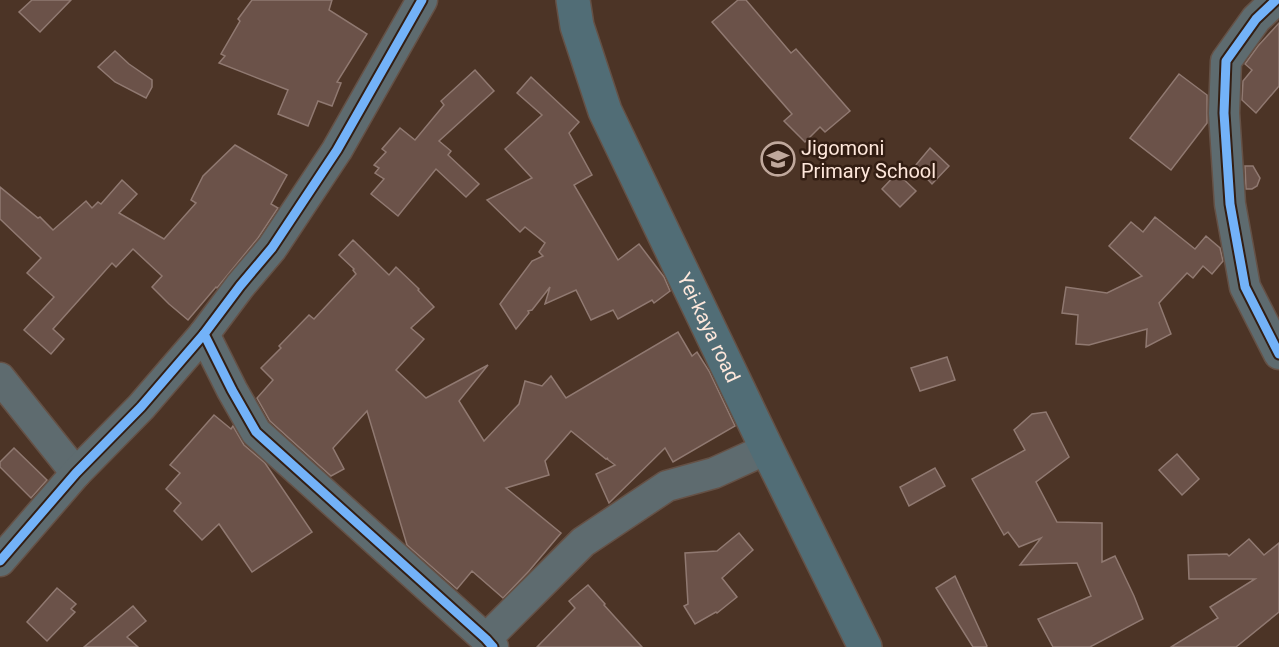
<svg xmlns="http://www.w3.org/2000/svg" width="1279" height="647" font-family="Roboto,sans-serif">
	<rect width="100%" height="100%" fill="#4c3426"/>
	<g fill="#6b5249" stroke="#907971" stroke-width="1.5">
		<path d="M 32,0 L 71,0 L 40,32 L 19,12 Z"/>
		<path d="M 252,0 L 332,0 L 329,10 L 367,34 L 337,82 L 341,83 L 332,106 L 318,101 L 308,126 L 278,114 L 288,90 L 219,63 L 225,56 L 221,54 L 240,21 L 238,19 Z"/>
		<path d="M 738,0 L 746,0 L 791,53 L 796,49 L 850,111 L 825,132 L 820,127 L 805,142 L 784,121 L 792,114 L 712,22 Z"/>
		<path d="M 1279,23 L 1279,86 L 1256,113 L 1242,100 L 1243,81 L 1252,70 L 1245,64 L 1258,46 Z"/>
		<path d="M 115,51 L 129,64 L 152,80 L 152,87 L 146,98 L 115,82 L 98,67 Z"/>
		<path d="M 475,70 L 494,91 L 439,141 L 451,151 L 448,155 L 479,184 L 466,197 L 436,169 L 398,216 L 371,194 L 384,179 L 375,173 L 379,168 L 374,165 L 386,152 L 382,149 L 400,128 L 415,140 L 444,105 L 441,101 Z"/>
		<path d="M 1179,74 L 1207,95 L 1207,123 L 1171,170 L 1130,138 Z"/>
		<path d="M 531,77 L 579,122 L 569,133 L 592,175 L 574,185 L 618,260 L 639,244 L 664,277 L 670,291 L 654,303 L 652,300 L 618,319 L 613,310 L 591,320 L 576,290 L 545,304 L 550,287 L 532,310 L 528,311 L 529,313 L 516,329 L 500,304 L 532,261 L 543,256 L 539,252 L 545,243 L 525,227 L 520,232 L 487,200 L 532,178 L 505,149 L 542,115 L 517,93 Z"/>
		<path d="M 235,145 L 287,175 L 271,204 L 278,208 L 258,238 L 217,288 L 216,287 L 188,320 L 169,304 L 152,287 L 162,276 L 133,249 L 116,267 L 112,263 L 53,329 L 64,339 L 51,354 L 24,330 L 54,297 L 27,273 L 41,258 L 0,219 L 0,187 L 38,218 L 40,217 L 53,230 L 86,201 L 92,208 L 98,202 L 101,204 L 122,180 L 137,194 L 119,213 L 164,239 L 196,203 L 191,200 L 203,176 Z"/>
		<path d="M 930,148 L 949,166 L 932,184 L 915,166 Z"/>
		<path d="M 1245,166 L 1253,166 L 1260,178 L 1257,186 L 1252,189 L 1246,189 Z"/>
		<path d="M 897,173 L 916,191 L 900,207 L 882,189 Z"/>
		<path d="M 1155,217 L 1195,249 L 1206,236 L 1220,248 L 1223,261 L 1212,274 L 1203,266 L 1193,278 L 1187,273 L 1159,303 L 1171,334 L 1146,347 L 1147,329 L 1089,345 L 1076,344 L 1078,315 L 1062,313 L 1066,287 L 1107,293 L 1142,276 L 1109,246 L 1131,222 L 1143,232 Z"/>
		<path d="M 353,240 L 389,275 L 396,267 L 419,289 L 418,290 L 434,307 L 411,328 L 424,339 L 396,370 L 426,398 L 488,365 L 459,401 L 484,441 L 519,404 L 525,381 L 542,386 L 551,376 L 566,398 L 678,332 L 692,356 L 697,352 L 709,371 L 735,426 L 673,462 L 665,448 L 609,503 L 596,474 L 615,465 L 607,459 L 608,458 L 606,459 L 571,431 L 545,461 L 549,475 L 506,488 L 561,533 L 529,571 L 503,598 L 472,571 L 457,589 L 407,545 L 367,411 L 333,448 L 344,469 L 331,476 L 270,421 L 257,398 L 273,380 L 261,368 L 281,348 L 279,346 L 309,315 L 314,319 L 356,274 L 353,270 L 354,269 L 339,255 Z"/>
		<path d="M 947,357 L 955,380 L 920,391 L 911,368 Z"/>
		<path d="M 1046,412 L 1069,457 L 1036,482 L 1057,522 L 1102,523 L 1102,562 L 1115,556 L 1134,596 L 1143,619 L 1090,647 L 1053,647 L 1038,619 L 1091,596 L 1077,563 L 1020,565 L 1041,538 L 1019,547 L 1008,532 L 1004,535 L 972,479 L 1025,450 L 1014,430 L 1032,414 Z"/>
		<path d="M 214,415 L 231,429 L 233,426 L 244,445 L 265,463 L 312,532 L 252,572 L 219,524 L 202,540 L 174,511 L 181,503 L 166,489 L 180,473 L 170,465 Z"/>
		<path d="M 14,448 L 47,480 L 31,498 L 0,467 L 0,462 Z"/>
		<path d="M 1177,454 L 1199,479 L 1182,495 L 1159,470 Z"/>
		<path d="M 935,468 L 945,486 L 909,506 L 900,487 Z"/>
		<path d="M 739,533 L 753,550 L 722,578 L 737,597 L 717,613 L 716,612 L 695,624 L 684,606 L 688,604 L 685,553 L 717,551 Z"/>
		<path d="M 1249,539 L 1264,555 L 1279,543 L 1279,612 L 1236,647 L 1171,647 L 1218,618 L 1210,607 L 1255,579 L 1189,579 L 1188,555 L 1227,554 L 1229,556 Z"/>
		<path d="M 955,576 L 987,646 L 986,647 L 973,647 L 936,588 Z"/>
		<path d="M 588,585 L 605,604 L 604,605 L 642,647 L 537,647 L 575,608 L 569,601 Z"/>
		<path d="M 57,588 L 76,604 L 71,609 L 75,612 L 47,641 L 27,622 Z"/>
		<path d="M 133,606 L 146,621 L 127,637 L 138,647 L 84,647 Z"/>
	</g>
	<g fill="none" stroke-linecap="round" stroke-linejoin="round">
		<g stroke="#655146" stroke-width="33">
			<g id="minor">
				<path d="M 1276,0 L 1256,19 L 1226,61 L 1224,113 L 1230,204 L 1245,287 L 1279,354"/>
				<path d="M 204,334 L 232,390 L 256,432 L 486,639 L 493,647"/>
				<path d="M 0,378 L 76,473"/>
				<path d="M 0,561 L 76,473 L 141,407 L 204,334 L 240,286 L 272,248 L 337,150 L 422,0"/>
				<path d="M 486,639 L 583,542 L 667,486 L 714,473 L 767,449"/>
			</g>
		</g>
		<g stroke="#655146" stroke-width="36">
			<g id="primary">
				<path id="s1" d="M 573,0 L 577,26 L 605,111 L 767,449 L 865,647"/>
			</g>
		</g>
		<use href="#minor" stroke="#5e6b6f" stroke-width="30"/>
		<use href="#primary" stroke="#516d76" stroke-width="33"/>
		<g stroke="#331e13" stroke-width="13">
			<g id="cycleway">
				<path d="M 1276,0 L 1256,19 L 1226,61 L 1224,113 L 1230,204 L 1245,287 L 1279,354"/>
				<path d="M 204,334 L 232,390 L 256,432 L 486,639 L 493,647"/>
				<path d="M 0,561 L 76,473 L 141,407 L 204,334 L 240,286 L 272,248 L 337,150 L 422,0"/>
			</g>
		</g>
		<use href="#cycleway" stroke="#73b2f8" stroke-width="9"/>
	</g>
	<defs>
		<g id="school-ring" transform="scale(1.725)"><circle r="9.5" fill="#331e13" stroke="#c0a89c" stroke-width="1.5"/><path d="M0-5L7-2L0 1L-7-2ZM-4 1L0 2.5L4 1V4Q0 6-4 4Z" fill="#c0a89c"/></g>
	</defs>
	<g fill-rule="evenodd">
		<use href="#school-ring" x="778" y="159"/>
	</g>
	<g text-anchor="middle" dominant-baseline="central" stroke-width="5" stroke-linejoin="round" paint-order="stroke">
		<g font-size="20" fill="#fee7db" stroke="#331e13" text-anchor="start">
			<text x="801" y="148">Jigomoni<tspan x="801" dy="23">Primary School</tspan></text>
		</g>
		<g font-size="20" fill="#fee7db" stroke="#331e13">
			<text stroke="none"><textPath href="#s1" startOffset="356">Yei-kaya road</textPath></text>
		</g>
	</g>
</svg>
